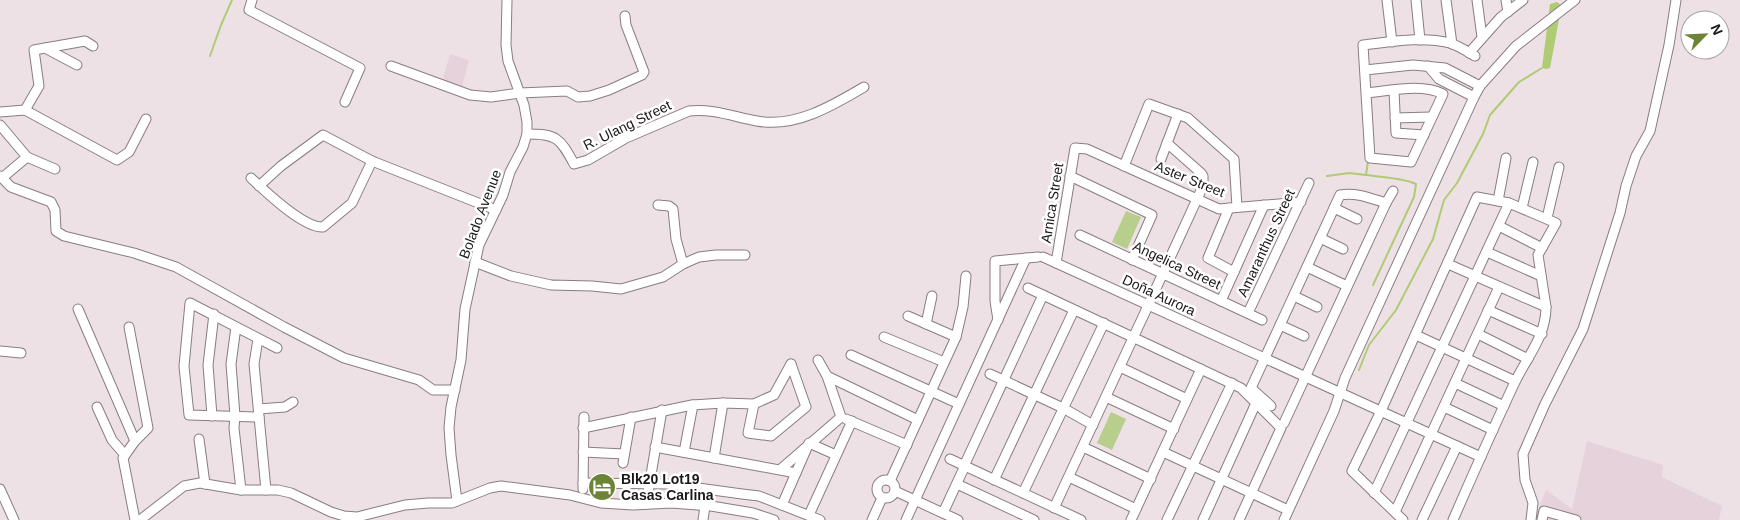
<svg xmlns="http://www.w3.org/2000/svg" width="1740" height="520" font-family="Arial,sans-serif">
	<rect width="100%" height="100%" fill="#eee1e6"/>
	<g fill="#e6d2db">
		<path d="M 450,54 L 469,60 L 462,87 L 442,82 Z"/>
		<path d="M 1587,441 L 1663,465 L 1662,477 L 1722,506 L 1719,520 L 1534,520 L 1546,490 L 1572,509 Z"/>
	</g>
	<g fill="#b7ce8c">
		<path d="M 1126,211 L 1141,217 L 1127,249 L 1112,242 Z"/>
		<path d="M 1111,412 L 1126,419 L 1112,450 L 1097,443 Z"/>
	</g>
	<path fill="#afcb73" d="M 1557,2 L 1561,5 L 1561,9 L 1550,68 L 1546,69 L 1542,68 L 1550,4 Z"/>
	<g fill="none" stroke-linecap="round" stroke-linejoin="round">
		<g stroke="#afcb73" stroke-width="2">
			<path d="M 210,56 L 221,25 L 232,0"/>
			<path d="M 1368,161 L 1366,175 C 1380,177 1405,178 1416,184 L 1414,197 L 1373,285"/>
			<path d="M 1327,176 L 1349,173 L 1366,175"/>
			<path d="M 1359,370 L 1369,345 L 1396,310 L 1433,239 L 1444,200 L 1457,183 L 1483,134 L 1490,115 L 1519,82 L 1542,68"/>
		</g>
		<g stroke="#887d82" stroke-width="11">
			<g id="minor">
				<path d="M 252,0 L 249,10 L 360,68 L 345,102"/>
				<path d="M 1387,0 L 1392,42"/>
				<path d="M 1416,0 L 1420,40"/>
				<path d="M 1446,0 L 1452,44"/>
				<path d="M 1477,0 L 1482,37"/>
				<path d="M 1506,0 L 1508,12"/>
				<path d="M 45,48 L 77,65"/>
				<path d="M 1469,53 L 1501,17 L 1523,0"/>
				<path d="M 391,66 L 470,95 L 491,97 L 520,93 L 567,91 L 578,97 L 590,96 L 609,90 L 642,75 L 644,72 L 626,25 L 625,16"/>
				<path d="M 1428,66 L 1439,79 L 1474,97"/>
				<path d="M 1365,70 L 1413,65 L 1445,68 L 1480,86"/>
				<path d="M 1394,91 L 1396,133 L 1424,135"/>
				<path d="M 1366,93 C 1390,91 1421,83 1443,94 L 1411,162 L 1370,158 L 1363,45 C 1391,42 1422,36 1450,43 C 1459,46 1468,52 1475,56"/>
				<path d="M 25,110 L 39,86 L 34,50 L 85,41 L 93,46"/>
				<path d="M 0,112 L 25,110 L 117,160 L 129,152 L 146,119"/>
				<path d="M 1395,118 L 1431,117"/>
				<path d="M 0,125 L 27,157 L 55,169"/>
				<path d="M 527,134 C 557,134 560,138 574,164 L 588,160 L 626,138 L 689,111 C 711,108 735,117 757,121 C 795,128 832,106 864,87"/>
				<path d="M 1161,159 L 1178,114"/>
				<path d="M 1124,166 L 1149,104 L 1188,118 L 1234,159 L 1237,207"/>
				<path d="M 0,176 L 11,187 L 51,202 L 55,210 L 56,231 L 64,236 L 134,253 L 176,267 L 284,327 L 344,358 L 419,380 L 433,390 L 455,390"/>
				<path d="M 1070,176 L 1152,215 L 1132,260"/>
				<path d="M 2,178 L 27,157"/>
				<path d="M 251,178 C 265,191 303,228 323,227 L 352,203 L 372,161"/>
				<path d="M 259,186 L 281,166 L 323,135 L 372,161 L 496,210"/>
				<path d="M 1498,201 L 1506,158"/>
				<path d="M 658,205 L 669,206 L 673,209 L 676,239 L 683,264"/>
				<path d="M 1229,208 L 1208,258 L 1234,272"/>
				<path d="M 1334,208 L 1357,219"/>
				<path d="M 1522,208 L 1533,162"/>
				<path d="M 1547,218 L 1559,167"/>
				<path d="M 1499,226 L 1542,248"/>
				<path d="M 1080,235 L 1262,320"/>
				<path d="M 1320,238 L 1343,249"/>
				<path d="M 1487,252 L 1541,276"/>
				<path d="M 1043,257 L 1481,457"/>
				<path d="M 475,262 L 511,276 L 551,285 L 592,286 L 621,289 L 663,277 L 683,264 L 699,257 L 716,255 L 745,255"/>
				<path d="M 1056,263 L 1075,148 L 1087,149 L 1219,209 L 1301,202"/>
				<path d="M 1448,264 L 1546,307"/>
				<path d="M 1307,267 L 1347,286"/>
				<path d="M 1028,288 L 1241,388 L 1281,428 L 1239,520"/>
				<path d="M 1294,296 L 1317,307"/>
				<path d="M 1221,301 L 1264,205"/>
				<path d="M 78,309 L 135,441"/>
				<path d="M 1488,310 L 1542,334"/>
				<path d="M 1248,313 L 1309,183"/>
				<path d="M 908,316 L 956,337"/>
				<path d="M 998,320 L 995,301 L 995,261 L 1038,257"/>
				<path d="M 1141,321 L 1203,186 L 1203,176 L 1201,173 L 1167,143"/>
				<path d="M 926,324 L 932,296"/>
				<path d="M 1280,325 L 1304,336"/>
				<path d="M 129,327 L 148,428 L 135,441 L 123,458 L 135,520"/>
				<path d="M 236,327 L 231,364 L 235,416 L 234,428 L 241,490"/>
				<path d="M 1478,334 L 1528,359"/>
				<path d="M 1416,335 L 1515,381"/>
				<path d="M 884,337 L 944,362"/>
				<path d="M 258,339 L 254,364 L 266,490"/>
				<path d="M 0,351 L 21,353"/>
				<path d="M 851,355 L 959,404"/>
				<path d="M 818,360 L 827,376 L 841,417"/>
				<path d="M 1120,367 L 1187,399"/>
				<path d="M 990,374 L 1063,408 L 1093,425"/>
				<path d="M 827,376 L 918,420"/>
				<path d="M 1455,383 L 1504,406"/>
				<path d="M 1106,397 L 1174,429"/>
				<path d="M 754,404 L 748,433 L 771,436 L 806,407 L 791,364"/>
				<path d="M 1271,406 L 1251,388 L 1340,195 C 1356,192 1370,198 1386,203"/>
				<path d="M 97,407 L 112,440 L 125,455"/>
				<path d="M 1444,407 L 1493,430"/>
				<path d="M 259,409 L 285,407 L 293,402"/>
				<path d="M 212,416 L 208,365 L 214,314"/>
				<path d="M 259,417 L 189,415 L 184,366 L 190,303 L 277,348"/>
				<path d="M 846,419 L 907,445"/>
				<path d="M 1284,423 L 1386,203 L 1393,191"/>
				<path d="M 583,428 L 692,405 L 723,403 L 754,404 L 774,395 L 791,364"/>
				<path d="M 199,439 L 205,484"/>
				<path d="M 655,447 L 796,473"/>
				<path d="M 1083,447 L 1151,479"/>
				<path d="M 583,452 L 624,454"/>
				<path d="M 684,452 L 693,405"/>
				<path d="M 1163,452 L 1288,510"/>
				<path d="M 714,458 L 723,403"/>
				<path d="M 950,459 L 1081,520"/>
				<path d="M 623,463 L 631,417"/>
				<path d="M 964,466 L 1043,295"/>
				<path d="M 781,469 L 841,417"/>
				<path d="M 1069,477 L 1136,509"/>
				<path d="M 994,480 L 1074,310"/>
				<circle cx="886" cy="489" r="9"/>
				<path d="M 890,481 L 956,337 L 963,307 L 966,276"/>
				<path d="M 583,483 L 669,484 L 742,494 L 759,496 L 820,520"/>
				<path d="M 957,484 L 1034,520"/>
				<path d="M 0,489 L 14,520"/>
				<path d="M 583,489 L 584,417"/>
				<path d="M 895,491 L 958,520"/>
				<path d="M 1023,493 L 1104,323"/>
				<path d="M 1374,493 L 1509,203"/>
				<path d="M 457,501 L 451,455 L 449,428 L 451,407 L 461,360 L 465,309 L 479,245 L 503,195 L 510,172 L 523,147 L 527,134 L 527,122 L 524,105 L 508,61 L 506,45 L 507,0"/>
				<path d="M 646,504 L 662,410"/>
				<path d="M 782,505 L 809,443 L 836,455"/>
				<path d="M 1054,508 L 1140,323"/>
				<path d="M 1395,512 L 1499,287"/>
				<path d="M 943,513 L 963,470"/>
				<path d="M 809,515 L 852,421"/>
				<path d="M 140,520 L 184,486 L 200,483 L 241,490 L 278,490 L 291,493 L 331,512 L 344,516 L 357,517 L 405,505 L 428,503 L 452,503 L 490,488 L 501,486 L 570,495 L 601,503 L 633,505 L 671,503 L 711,506 L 753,513 L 774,520"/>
				<path d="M 703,520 L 705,506"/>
				<path d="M 872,520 L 882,498"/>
				<path d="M 906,520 L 1026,258"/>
				<path d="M 1131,520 L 1201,369"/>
				<path d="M 1167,520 L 1232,383"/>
				<path d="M 1203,520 L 1256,403"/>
				<path d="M 1284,520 L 1334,411 L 1345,378 L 1474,97 L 1480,86 L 1516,46 L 1575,0"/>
				<path d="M 1403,520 L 1352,471 L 1381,411 L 1477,197 L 1509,203 L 1556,223 L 1538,255 L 1546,307 C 1546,337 1526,358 1514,384 C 1493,429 1473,474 1453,520"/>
				<path d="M 1422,520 L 1457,446"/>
				<path d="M 1531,520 L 1533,503 L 1525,480 L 1523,454 L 1545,404 L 1583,329 L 1620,213 L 1626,186 L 1636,156 L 1650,131 L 1669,45 L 1676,0"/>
				<path d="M 1542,520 L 1544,511 L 1576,520"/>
			</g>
		</g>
		<use href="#minor" stroke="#fff" stroke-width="9"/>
	</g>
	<defs>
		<g id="hotel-disc" transform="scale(1.4375)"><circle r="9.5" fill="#6d8436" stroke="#fff"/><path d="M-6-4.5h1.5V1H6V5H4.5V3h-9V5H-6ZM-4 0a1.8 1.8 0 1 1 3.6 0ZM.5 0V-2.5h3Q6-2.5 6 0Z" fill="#fff"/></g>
	</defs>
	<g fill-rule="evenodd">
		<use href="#hotel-disc" x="602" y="487"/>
	</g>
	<g text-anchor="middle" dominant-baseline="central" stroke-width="5" stroke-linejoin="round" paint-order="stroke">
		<g font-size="14" fill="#1c181a" stroke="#fff">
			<text transform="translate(627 125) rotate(-26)">R. Ulang Street</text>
			<text transform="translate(1190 179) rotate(22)">Aster Street</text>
			<text transform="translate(1052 203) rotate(-81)">Arnica Street</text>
			<text transform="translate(480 214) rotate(-69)">Bolado Avenue</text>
			<text transform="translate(1266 243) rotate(-65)">Amaranthus Street</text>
			<text transform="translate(1177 265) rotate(25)">Angelica Street</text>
			<text transform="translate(1159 295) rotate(25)">Doña Aurora</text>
		</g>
		<g font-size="14" font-weight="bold" fill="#1c181a" stroke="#fff" text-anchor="start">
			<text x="621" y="479">Blk20 Lot19<tspan x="621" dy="16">Casas Carlina</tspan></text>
		</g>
	</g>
	<g transform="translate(1705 35) rotate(66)"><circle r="24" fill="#ffffff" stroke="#a4a3a3"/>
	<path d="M0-4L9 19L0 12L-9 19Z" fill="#6d8436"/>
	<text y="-8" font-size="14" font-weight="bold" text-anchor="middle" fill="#1c181a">N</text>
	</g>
</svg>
